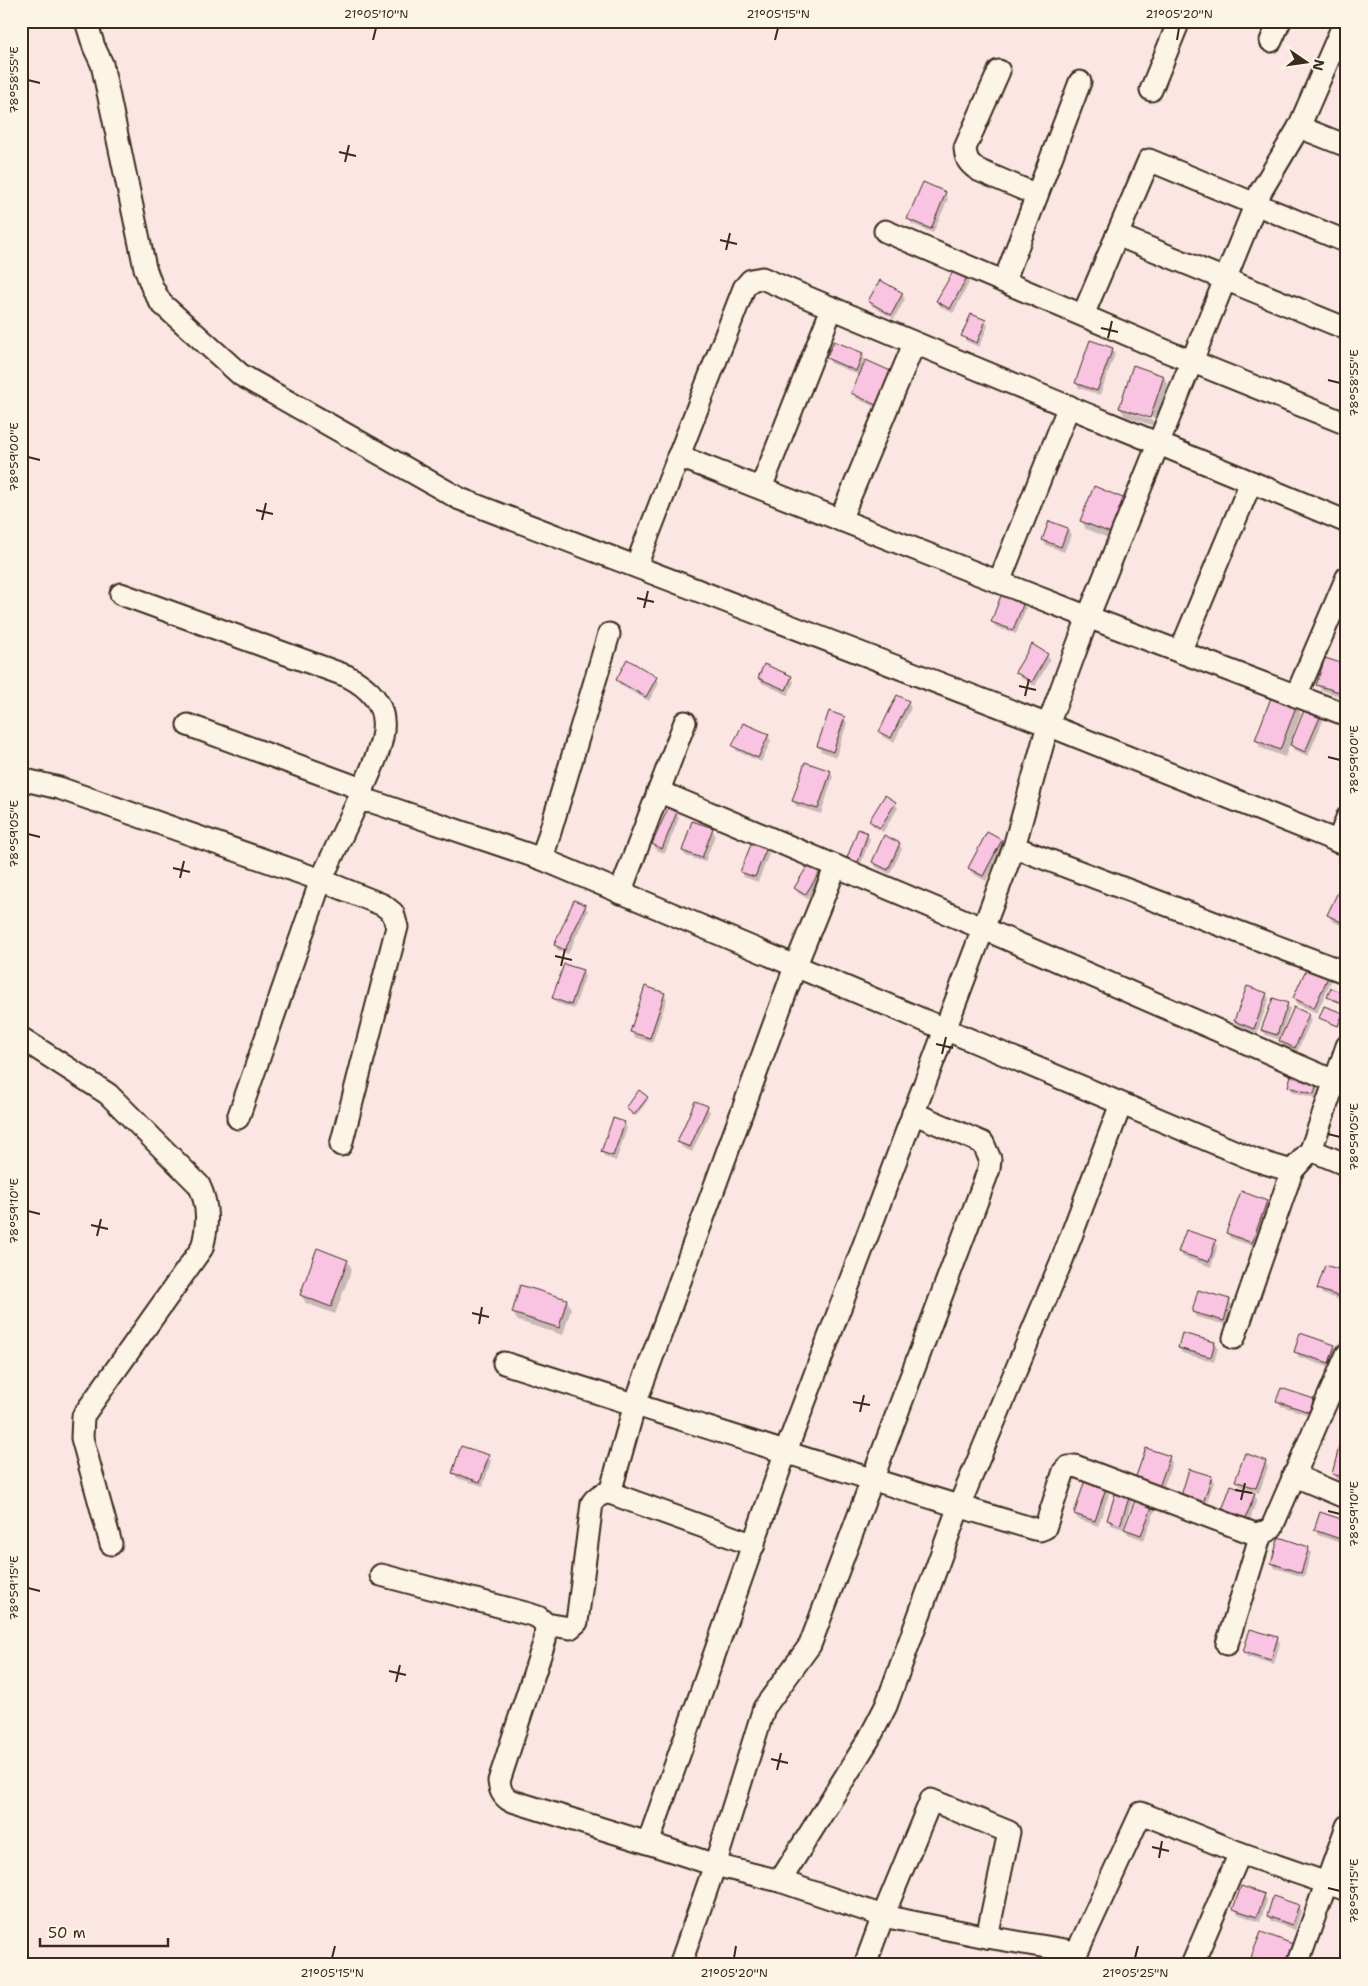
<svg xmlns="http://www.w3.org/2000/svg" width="1368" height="1986" font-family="'Shantell Sans',sans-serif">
	<rect width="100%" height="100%" fill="#fbe6e4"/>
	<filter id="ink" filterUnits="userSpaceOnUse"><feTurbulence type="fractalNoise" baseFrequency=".02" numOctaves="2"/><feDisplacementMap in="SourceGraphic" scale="10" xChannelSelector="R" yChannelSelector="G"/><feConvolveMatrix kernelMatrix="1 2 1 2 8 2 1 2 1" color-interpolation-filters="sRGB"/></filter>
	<g filter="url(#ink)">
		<g fill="#0003" fill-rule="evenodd">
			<path d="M 945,193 L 948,199 L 933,233 L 912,224 L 909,219 Z"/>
			<path d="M 966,278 L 969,283 L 953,313 L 940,306 L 938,301 Z"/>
			<path d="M 902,294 L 905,299 L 894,319 L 872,306 L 869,301 Z"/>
			<path d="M 985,321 L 988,326 L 979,347 L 966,341 L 963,336 Z"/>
			<path d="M 1112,349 L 1115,354 L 1100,395 L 1079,388 L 1076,383 Z"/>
			<path d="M 863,354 L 865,361 L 894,374 L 883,411 L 856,398 L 853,393 L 861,376 L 831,363 L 828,358 Z"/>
			<path d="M 1164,377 L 1168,385 L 1155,426 L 1125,416 L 1120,408 ZM 1125,409 L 1157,419 L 1156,422 L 1125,411 Z"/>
			<path d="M 1095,488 L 1121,543 L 1086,529 L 1082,521 Z"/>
			<path d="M 1050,523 L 1068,529 L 1071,535 L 1064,552 L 1046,545 L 1043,540 Z"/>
			<path d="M 1023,603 L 1026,608 L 1016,634 L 996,627 L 993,622 Z"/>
			<path d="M 1047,655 L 1050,660 L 1035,686 L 1020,677 L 1017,672 Z"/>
			<path d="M 1347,667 L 1346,698 L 1321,690 L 1318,685 Z"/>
			<path d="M 791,677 L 794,682 L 788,695 L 762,683 L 759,678 Z"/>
			<path d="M 656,678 L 659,683 L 649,701 L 620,685 L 617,680 Z"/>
			<path d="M 908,702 L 911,708 L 894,742 L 883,737 L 880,732 Z"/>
			<path d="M 1296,705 L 1301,714 L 1293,734 L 1295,735 L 1320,716 L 1323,721 L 1308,756 L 1294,750 L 1290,743 L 1285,757 L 1261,748 L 1256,740 Z"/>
			<path d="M 844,718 L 847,723 L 836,757 L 821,751 L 818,746 Z"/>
			<path d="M 768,735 L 771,741 L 761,762 L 737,751 L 734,746 Z"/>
			<path d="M 830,772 L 833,777 L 821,814 L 796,806 L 793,800 Z"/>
			<path d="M 895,803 L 898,808 L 883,832 L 873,826 L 871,821 Z"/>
			<path d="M 676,813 L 679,818 L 665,853 L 656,850 L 653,844 Z"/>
			<path d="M 712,829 L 715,835 L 705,862 L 686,856 L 683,851 Z"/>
			<path d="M 867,834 L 870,839 L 860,866 L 852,863 L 849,858 Z"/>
			<path d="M 987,834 L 1001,841 L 1004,846 L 986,881 L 972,873 L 969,868 Z"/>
			<path d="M 899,844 L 902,849 L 890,874 L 876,867 L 873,862 Z"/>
			<path d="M 766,848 L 769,854 L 758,882 L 744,877 L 741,872 Z"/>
			<path d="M 821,870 L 824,875 L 808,899 L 798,893 L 795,888 Z"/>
			<path d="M 1347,877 L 1347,928 L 1332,921 L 1329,915 Z"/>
			<path d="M 585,906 L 588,911 L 568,954 L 558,950 L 555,945 Z"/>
			<path d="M 582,971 L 585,976 L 574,1009 L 557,1003 L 554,998 Z"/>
			<path d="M 1328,975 L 1331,981 L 1317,1013 L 1297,1004 L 1294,998 Z"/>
			<path d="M 664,994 L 667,999 L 652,1043 L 634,1037 L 631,1031 Z"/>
			<path d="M 1266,994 L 1269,999 L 1257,1033 L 1238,1026 L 1235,1021 Z"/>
			<path d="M 1329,997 L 1347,997 L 1347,1006 L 1330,999 Z"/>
			<path d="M 1287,1004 L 1290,1009 L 1280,1038 L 1308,1015 L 1311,1020 L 1297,1052 L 1284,1047 L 1281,1040 L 1266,1035 L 1263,1030 Z"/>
			<path d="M 1342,1014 L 1339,1027 L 1321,1018 Z"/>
			<path d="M 1320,1084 L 1316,1098 L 1293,1092 L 1290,1087 Z"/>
			<path d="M 647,1098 L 648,1100 L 636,1116 L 629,1110 L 628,1108 Z"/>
			<path d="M 707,1107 L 710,1112 L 692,1152 L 682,1147 L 679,1142 Z"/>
			<path d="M 624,1123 L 627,1128 L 616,1161 L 605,1157 L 602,1152 Z"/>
			<path d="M 1266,1202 L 1269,1207 L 1255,1247 L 1230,1238 L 1228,1233 Z"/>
			<path d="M 1215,1241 L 1218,1246 L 1211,1267 L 1183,1257 L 1180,1252 Z"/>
			<path d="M 347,1261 L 352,1269 L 335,1314 L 306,1303 L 301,1295 Z"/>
			<path d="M 1347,1273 L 1347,1302 L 1322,1294 L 1319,1289 Z"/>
			<path d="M 521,1287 L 567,1300 L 571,1309 L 563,1335 L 518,1321 L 513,1313 Z"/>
			<path d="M 1229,1300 L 1232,1306 L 1227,1325 L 1196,1317 L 1193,1312 Z"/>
			<path d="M 1215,1343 L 1218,1348 L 1214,1362 L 1182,1353 L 1179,1348 Z"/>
			<path d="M 1334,1346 L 1337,1351 L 1331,1368 L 1299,1357 L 1296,1352 Z"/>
			<path d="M 1347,1382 L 1347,1393 L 1344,1389 Z"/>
			<path d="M 1278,1400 L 1313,1400 L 1316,1405 L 1312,1416 L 1281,1406 Z"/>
			<path d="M 1347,1446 L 1347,1482 L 1336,1479 L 1333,1474 Z"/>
			<path d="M 488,1456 L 491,1461 L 483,1486 L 457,1478 L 454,1473 Z"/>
			<path d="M 1169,1457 L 1172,1463 L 1162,1492 L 1139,1484 Z"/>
			<path d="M 1265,1462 L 1268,1467 L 1259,1493 L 1240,1486 L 1237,1481 Z"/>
			<path d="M 1211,1477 L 1214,1482 L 1205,1508 L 1182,1496 Z"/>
			<path d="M 1106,1489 L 1109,1494 L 1098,1526 L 1078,1519 L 1075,1514 Z"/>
			<path d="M 1118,1489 L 1133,1498 L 1123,1529 L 1111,1525 L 1108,1520 Z"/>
			<path d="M 1254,1494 L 1257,1499 L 1249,1523 L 1227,1515 L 1224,1510 Z"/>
			<path d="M 1153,1503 L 1156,1508 L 1144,1540 L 1128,1534 L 1125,1528 Z"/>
			<path d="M 1347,1522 L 1346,1545 L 1318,1535 L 1315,1530 Z"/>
			<path d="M 1309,1548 L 1311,1553 L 1304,1577 L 1275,1568 L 1272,1563 Z"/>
			<path d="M 1277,1638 L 1280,1643 L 1274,1664 L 1247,1657 L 1244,1652 Z"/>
			<path d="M 1264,1895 L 1267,1900 L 1260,1922 L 1238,1914 L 1235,1909 Z"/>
			<path d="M 1298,1906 L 1301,1911 L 1295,1930 L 1271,1921 L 1268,1916 Z"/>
			<path d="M 1293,1945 L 1295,1950 L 1290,1965 L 1263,1965 L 1255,1962 L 1252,1957 Z"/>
		</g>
		<g fill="#f8c4e1" stroke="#3b2a1e">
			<path d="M 923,182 L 946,192 L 931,229 L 907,219 Z"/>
			<path d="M 954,270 L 967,277 L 950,309 L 936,301 Z"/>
			<path d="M 880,280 L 903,293 L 891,315 L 868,301 Z"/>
			<path d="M 971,314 L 986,320 L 977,343 L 961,336 Z"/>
			<path d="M 1090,340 L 1113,348 L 1097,391 L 1075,383 Z"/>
			<path d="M 834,341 L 863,353 L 856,371 L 826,358 Z"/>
			<path d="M 866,360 L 895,373 L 880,407 L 851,393 Z"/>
			<path d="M 1133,365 L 1164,376 L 1150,418 L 1119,408 Z"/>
			<path d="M 1094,486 L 1130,501 L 1116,535 L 1080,521 Z"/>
			<path d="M 1049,521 L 1068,528 L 1061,547 L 1042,540 Z"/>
			<path d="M 1002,593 L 1024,602 L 1013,630 L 991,622 Z"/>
			<path d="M 1032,644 L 1048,654 L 1032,682 L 1015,672 Z"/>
			<path d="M 1325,658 L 1347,665 L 1347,683 L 1343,693 L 1316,685 Z"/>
			<path d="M 627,659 L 657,677 L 646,697 L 616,680 Z"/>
			<path d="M 764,664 L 792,676 L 786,690 L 758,678 Z"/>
			<path d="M 897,695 L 909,701 L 891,738 L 879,732 Z"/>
			<path d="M 1272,695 L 1297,704 L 1280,750 L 1255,740 Z"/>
			<path d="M 1305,708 L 1321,715 L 1305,752 L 1290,745 Z"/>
			<path d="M 829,711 L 845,717 L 833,752 L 817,746 Z"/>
			<path d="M 743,723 L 769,734 L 758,758 L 732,746 Z"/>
			<path d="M 805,762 L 831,771 L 818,809 L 792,801 Z"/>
			<path d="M 885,795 L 896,802 L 880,828 L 869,821 Z"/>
			<path d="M 668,808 L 677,812 L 662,849 L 652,844 Z"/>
			<path d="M 692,821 L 713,828 L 702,858 L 682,851 Z"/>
			<path d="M 858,829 L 868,833 L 858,862 L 847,858 Z"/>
			<path d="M 987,832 L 1002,840 L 983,876 L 968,868 Z"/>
			<path d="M 884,835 L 900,843 L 888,870 L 872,862 Z"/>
			<path d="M 752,842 L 767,847 L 755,877 L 740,872 Z"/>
			<path d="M 810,862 L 822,869 L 805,895 L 794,888 Z"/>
			<path d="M 1346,875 L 1347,875 L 1347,925 L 1327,915 Z"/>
			<path d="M 574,900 L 586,905 L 565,950 L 554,945 Z"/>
			<path d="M 1347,944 L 1347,961 L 1341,958 Z"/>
			<path d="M 564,964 L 583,970 L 571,1005 L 552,998 Z"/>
			<path d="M 1308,965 L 1329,975 L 1314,1008 L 1293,998 Z"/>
			<path d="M 645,986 L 665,993 L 650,1038 L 630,1032 Z"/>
			<path d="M 1247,986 L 1267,993 L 1254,1029 L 1234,1021 Z"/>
			<path d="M 1331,988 L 1347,995 L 1347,1005 L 1327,997 Z"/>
			<path d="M 1273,998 L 1288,1003 L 1277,1035 L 1261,1030 Z"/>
			<path d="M 1324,1006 L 1343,1013 L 1338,1026 L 1319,1018 Z"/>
			<path d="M 1294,1007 L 1309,1014 L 1295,1048 L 1279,1041 Z"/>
			<path d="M 1292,1071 L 1318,1078 L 1314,1094 L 1288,1087 Z"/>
			<path d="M 639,1090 L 648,1097 L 634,1115 L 626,1108 Z"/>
			<path d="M 695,1101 L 708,1106 L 690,1147 L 677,1142 Z"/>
			<path d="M 613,1118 L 625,1122 L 613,1156 L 601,1152 Z"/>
			<path d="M 1241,1191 L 1267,1201 L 1252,1243 L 1226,1233 Z"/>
			<path d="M 1186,1230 L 1216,1240 L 1209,1262 L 1178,1252 Z"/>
			<path d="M 317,1248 L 348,1260 L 331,1307 L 300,1295 Z"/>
			<path d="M 1325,1265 L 1347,1272 L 1347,1299 L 1317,1289 Z"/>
			<path d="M 520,1285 L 567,1299 L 559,1328 L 512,1313 Z"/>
			<path d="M 1198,1290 L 1230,1299 L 1224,1321 L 1192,1312 Z"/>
			<path d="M 1182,1333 L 1215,1342 L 1211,1357 L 1178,1348 Z"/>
			<path d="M 1300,1333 L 1335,1345 L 1329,1363 L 1294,1352 Z"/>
			<path d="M 1281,1388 L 1314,1399 L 1309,1412 L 1276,1401 Z"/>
			<path d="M 1340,1443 L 1347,1445 L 1347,1478 L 1332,1474 Z"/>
			<path d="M 461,1446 L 489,1455 L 480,1482 L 452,1473 Z"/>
			<path d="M 1146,1448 L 1170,1456 L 1159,1487 L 1135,1479 Z"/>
			<path d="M 1245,1453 L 1266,1461 L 1256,1488 L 1235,1481 Z"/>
			<path d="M 1189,1469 L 1212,1476 L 1203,1503 L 1181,1496 Z"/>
			<path d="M 1085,1480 L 1106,1488 L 1095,1521 L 1074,1514 Z"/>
			<path d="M 1231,1485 L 1255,1493 L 1246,1518 L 1222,1510 Z"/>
			<path d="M 1117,1488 L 1131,1492 L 1120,1525 L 1107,1520 Z"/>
			<path d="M 1137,1495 L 1154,1502 L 1141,1535 L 1124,1529 Z"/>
			<path d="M 1320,1512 L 1347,1521 L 1343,1540 L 1314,1530 Z"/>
			<path d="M 1279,1537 L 1309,1547 L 1301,1573 L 1271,1563 Z"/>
			<path d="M 1250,1629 L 1278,1637 L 1271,1660 L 1243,1652 Z"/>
			<path d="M 1241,1886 L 1265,1894 L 1257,1917 L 1233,1909 Z"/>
			<path d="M 1273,1896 L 1299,1905 L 1292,1925 L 1267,1916 Z"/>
			<path d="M 1261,1932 L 1293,1944 L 1285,1965 L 1271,1965 L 1251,1957 Z"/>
		</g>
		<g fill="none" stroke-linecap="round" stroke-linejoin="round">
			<g stroke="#3b2a1e" stroke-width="25">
				<g id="minor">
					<path d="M 86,21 L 94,47 L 102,64 L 145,268 L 152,287 L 161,303 L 241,375 L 460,499 L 1048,725 L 1347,845"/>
					<path d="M 1345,21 L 1299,127 L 1261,191 L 1088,617 L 1048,725 L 1014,847 L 786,1451 L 648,1843 L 715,1865 L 780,1881 L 883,1916 L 931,1800 L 1009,1832 L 987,1937 L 1077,1952 L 1141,1813 L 1240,1853 L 1347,1890"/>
					<path d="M 1271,41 L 1280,21"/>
					<path d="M 999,71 L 965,148 C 966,159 968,163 978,170 L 1037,195"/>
					<path d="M 1151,90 L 1179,21"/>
					<path d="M 1299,127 L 1347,146"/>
					<path d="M 885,231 L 1166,351 L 1347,424"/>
					<path d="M 1117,235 L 1347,329"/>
					<path d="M 1004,282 L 1080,82"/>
					<path d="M 1083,315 L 1149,160 L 1347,242"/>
					<path d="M 678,456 L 1088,617 L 1347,715"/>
					<path d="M 761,488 L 832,308"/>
					<path d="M 840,520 L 914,344"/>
					<path d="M 636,566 L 744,288 L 751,280 L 762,278 C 956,362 1152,440 1347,522"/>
					<path d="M 999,582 L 1069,406"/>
					<path d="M 121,594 L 347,676 C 409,708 377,752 358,801"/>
					<path d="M 1180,652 L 1251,482"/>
					<path d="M 1296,696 L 1347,577"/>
					<path d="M 188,725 L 362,789"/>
					<path d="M 21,779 L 59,788 L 321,880 L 358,801 L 373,802 L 542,859 L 1255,1160 L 1292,1171 L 1311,1150 L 1347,1165"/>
					<path d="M 658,791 L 982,928 L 1334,1081"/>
					<path d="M 1338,842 L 1347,818"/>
					<path d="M 1014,847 L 1347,973"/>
					<path d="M 542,859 L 609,634"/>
					<path d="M 620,893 L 685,722"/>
					<path d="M 21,1038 L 108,1094 L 199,1185 C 209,1206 208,1226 202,1248 L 83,1416 L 82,1438 L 111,1544"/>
					<path d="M 238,1118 L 321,880 L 383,905 L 393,913 L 397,927 L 341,1145"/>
					<path d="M 1311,1150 L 1347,1046"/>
					<path d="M 1234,1338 L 1292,1171"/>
					<path d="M 504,1363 C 681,1419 857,1476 1034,1529 L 1040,1530 L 1045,1528 L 1064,1471 L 1068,1467 L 1075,1466 L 1255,1534 L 1268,1531 L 1272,1527 L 1347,1354"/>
					<path d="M 1293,1475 L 1347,1498"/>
					<path d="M 610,1493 L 635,1404 L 795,967 L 836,866"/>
					<path d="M 381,1575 L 529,1614 L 538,1617 L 546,1624 L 570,1628 L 577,1622 L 592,1503 C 597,1496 602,1493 610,1493 L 754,1545"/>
					<path d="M 546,1624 L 545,1640 L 499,1781 C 500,1790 502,1795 509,1800 L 648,1843"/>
					<path d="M 1227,1644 L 1261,1534"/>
					<path d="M 780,1881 L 869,1739 L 886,1706 L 959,1506 L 1062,1260 L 1121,1104"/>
					<path d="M 680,1965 L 715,1865 L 764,1708 L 810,1645 L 989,1169 L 990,1159 L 983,1143 L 913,1113"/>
					<path d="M 865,1965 L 883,1916 L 987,1937"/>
					<path d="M 1192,1965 L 1240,1853"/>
					<path d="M 1297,1965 L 1347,1826"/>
				</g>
			</g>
			<use href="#minor" stroke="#fcf5e5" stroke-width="21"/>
		</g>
	</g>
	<path fill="none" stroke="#3b2a1e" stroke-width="2" d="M 373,40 L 376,28M 775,40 L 778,28M 1177,40 L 1179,28M 28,80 L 40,83M 339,152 L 356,156M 345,162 L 349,145M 720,240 L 737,244M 726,250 L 730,233M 1101,328 L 1118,332M 1108,338 L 1112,321M 1328,380 L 1340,383M 28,457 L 40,460M 256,510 L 273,514M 262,520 L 266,503M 637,598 L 654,602M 644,608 L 648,591M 1019,686 L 1036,690M 1025,696 L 1029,679M 1328,757 L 1340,760M 28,834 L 40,837M 173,868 L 190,872M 180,878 L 184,861M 555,956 L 572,960M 561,966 L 565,949M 936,1044 L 953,1048M 942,1054 L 946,1037M 1328,1134 L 1340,1137M 28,1211 L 40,1214M 91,1225 L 108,1229M 97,1236 L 101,1219M 472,1313 L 489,1317M 479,1324 L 482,1307M 853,1402 L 870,1405M 860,1412 L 864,1395M 1235,1490 L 1252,1493M 1241,1500 L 1245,1483M 1328,1511 L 1340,1514M 28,1588 L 40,1591M 389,1671 L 406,1675M 396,1682 L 400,1665M 771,1759 L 788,1763M 777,1770 L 781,1753M 1152,1847 L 1169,1851M 1159,1858 L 1162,1841M 1328,1888 L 1340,1891M 332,1958 L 335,1946M 734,1958 L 736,1946M 1135,1958 L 1138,1946"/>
	<rect width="1368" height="1986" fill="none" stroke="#fcf5e5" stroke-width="55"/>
	<g transform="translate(1306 62) rotate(103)" stroke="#fcf5e5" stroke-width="4" paint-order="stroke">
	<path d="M0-4L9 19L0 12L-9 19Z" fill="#3b2a1e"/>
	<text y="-8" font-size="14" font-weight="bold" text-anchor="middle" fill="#3b2a1e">N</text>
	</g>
	<path d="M40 1938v8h128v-8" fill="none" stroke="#3b2a1e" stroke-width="2.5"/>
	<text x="48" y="1938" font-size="15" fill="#3b2a1e" stroke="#fcf5e5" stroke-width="4" paint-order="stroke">50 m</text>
	<rect x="28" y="28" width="1312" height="1930" fill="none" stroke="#3b2a1e" stroke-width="2"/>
	<g font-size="12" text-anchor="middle" fill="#3b2a1e">
		<text x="376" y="18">21°05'10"N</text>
		<text x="778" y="18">21°05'15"N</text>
		<text x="1179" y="18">21°05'20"N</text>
		<text transform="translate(14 80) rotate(-90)" y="4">78°58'55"E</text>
		<text transform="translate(1354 383) rotate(-90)" y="4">78°58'55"E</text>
		<text transform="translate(14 457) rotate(-90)" y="4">78°59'00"E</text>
		<text transform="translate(1354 760) rotate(-90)" y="4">78°59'00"E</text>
		<text transform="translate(14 834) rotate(-90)" y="4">78°59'05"E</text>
		<text transform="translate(1354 1137) rotate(-90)" y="4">78°59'05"E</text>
		<text transform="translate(14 1211) rotate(-90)" y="4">78°59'10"E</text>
		<text transform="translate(1354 1514) rotate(-90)" y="4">78°59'10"E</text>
		<text transform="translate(14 1588) rotate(-90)" y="4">78°59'15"E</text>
		<text transform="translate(1354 1891) rotate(-90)" y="4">78°59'15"E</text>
		<text x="332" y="1977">21°05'15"N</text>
		<text x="734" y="1977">21°05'20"N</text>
		<text x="1135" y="1977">21°05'25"N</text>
	</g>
</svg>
